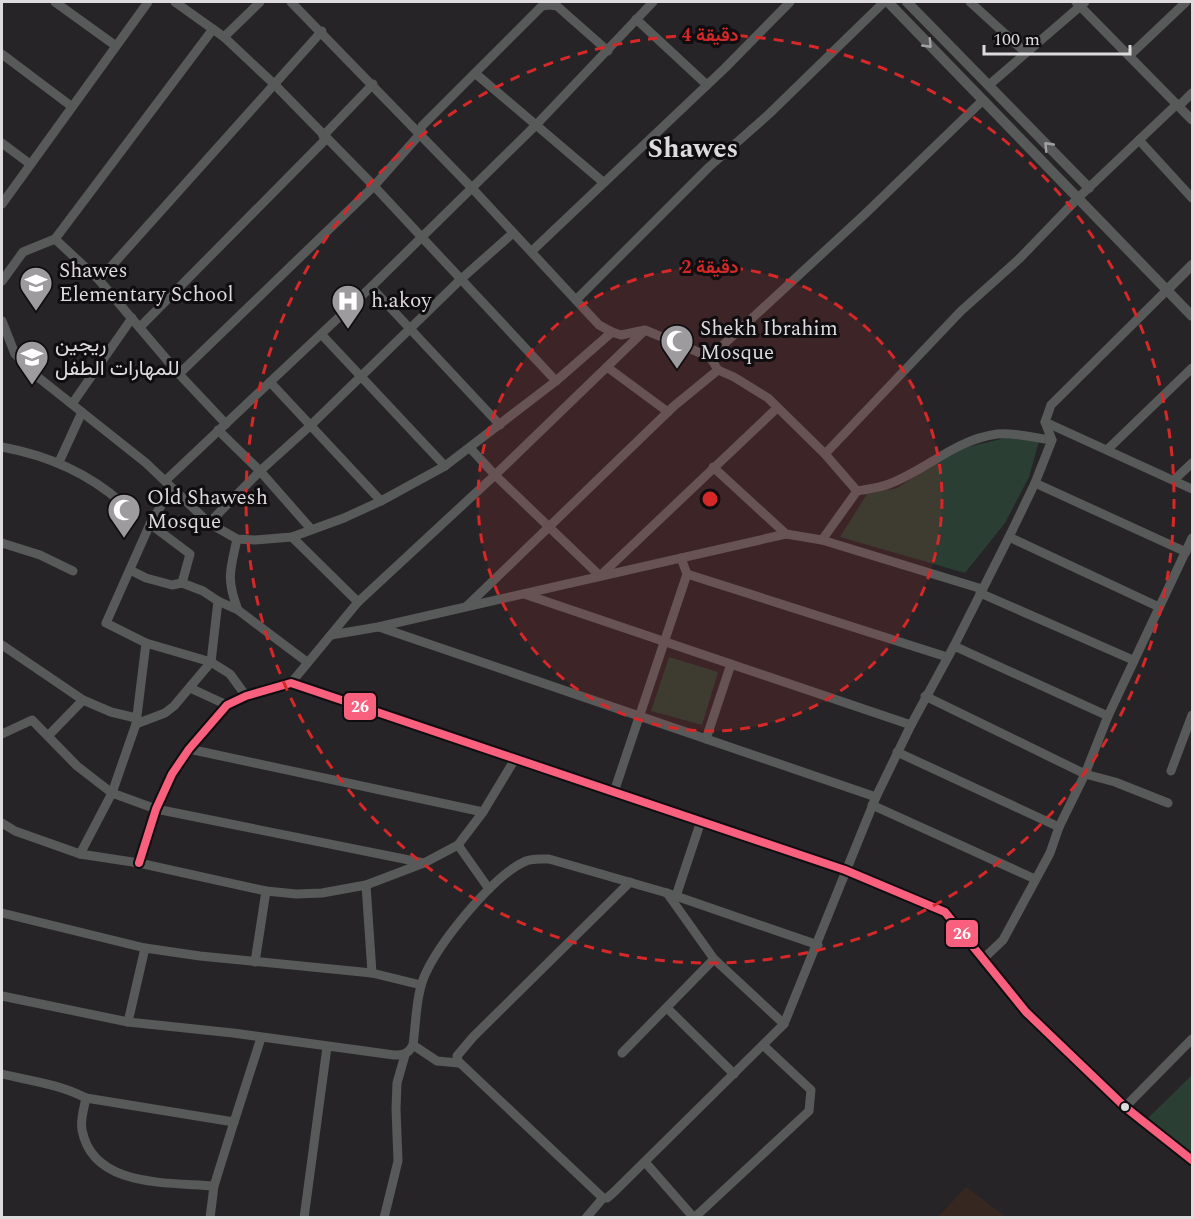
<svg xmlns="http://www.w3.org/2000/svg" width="1194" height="1219" font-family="Spectral,Vazirmatn,serif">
	<rect width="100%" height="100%" fill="#272427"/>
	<path fill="#372721" d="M 966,1187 L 1006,1217 L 938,1217 Z"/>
	<g fill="#2a3e33">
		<path d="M 1009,437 L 1039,441 L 1029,477 L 1005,523 L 965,573 L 840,537 L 867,494 L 897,488 L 956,450 Z"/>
		<path d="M 669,657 L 718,672 L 702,725 L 651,711 Z"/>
		<path d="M 1192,1075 L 1192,1153 L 1148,1118 Z"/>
	</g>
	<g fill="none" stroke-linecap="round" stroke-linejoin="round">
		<g stroke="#585959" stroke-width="9">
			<path d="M 55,2 L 116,46"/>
			<path d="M 175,2 L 224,37 L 274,84 L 374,186 L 556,381"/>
			<path d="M 291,2 L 471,187 L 599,325 L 612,332"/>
			<path d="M 970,2 L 1025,52"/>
			<path d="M 1076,2 L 1192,120"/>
			<path d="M 636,19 L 707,85"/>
			<path d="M 224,37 L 260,2"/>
			<path d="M 2,54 L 71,106"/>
			<path d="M 1129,56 L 1186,2"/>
			<path d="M 476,74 L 603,182"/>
			<path d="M 989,85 L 1085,2"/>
			<path d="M 1179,106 L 1192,93"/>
			<path d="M 323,136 L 373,84"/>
			<path d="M 1139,140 L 1192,198"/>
			<path d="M 2,143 L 30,164"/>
			<path d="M 2,204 L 148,2"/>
			<path d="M 55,239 L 99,280 L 179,374 L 226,424"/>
			<path d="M 532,251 L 725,68 L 790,2"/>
			<path d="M 99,280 L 322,31"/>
			<path d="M 2,281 L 23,252 L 55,239 L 213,29"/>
			<path d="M 371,287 L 500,425"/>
			<path d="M 576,300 L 709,167 L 769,114 L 884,2"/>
			<path d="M 2,321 L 15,354 L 39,378 L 146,463 L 209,523 L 237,539 L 255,540 L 292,537 L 344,518 L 381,501 L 445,466 L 556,381 L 612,332 L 621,335 L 645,330 L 710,357 L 865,214 L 983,100"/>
			<path d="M 140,327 L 326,139"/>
			<path d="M 322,335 L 445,466"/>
			<path d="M 710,357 L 718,370 L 734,377 L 768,398 L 825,454 L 857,491 L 822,540"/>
			<path d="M 607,367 L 668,412"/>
			<path d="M 179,374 L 374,186 L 420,134 L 422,126 L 542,6 L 550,5 L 557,6 L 608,51"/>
			<path d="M 270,382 L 381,501"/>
			<path d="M 72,404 L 132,318"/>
			<path d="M 1045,422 L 1192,489"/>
			<path d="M 218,430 L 260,471 L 311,529"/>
			<path d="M 2,447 C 46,455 88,473 122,503"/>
			<path d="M 470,448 L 495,475 L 600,576 L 777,408"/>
			<path d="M 1108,449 L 1192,368"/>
			<path d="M 825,454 L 961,311 L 1019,259 L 1079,197 L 1177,104"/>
			<path d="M 59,462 L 82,412"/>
			<path d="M 713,467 L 786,534"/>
			<path d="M 1174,480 L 1192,463"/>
			<path d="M 165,481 L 371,287 L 536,125 L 653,2"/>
			<path d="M 1035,483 L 1186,552"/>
			<path d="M 171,489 L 150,524 L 106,623 L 146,643 L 211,662 L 230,674 L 246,696"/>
			<path d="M 857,491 C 867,489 879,488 889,484 C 927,470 954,440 997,434 C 1014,432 1035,438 1052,440"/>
			<path d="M 209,523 L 260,471 L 310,426 L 460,280 L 513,233"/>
			<path d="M 150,524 L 190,554 L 182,583"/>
			<path d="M 292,537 L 358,602"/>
			<path d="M 1009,537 L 1159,607"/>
			<path d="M 237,539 C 230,571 226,579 238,610"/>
			<path d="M 2,543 L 40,555 L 73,571"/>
			<path d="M 130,570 L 146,578 L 172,585 L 182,583 L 203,591 L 218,601 L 238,610 L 307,662"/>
			<path d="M 687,574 L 947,657"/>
			<path d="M 980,593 L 1133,660"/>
			<path d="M 524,594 L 911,725"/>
			<path d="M 467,606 L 674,406 L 718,370"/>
			<path d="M 379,627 L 876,797"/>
			<path d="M 331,635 L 378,627 L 786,534 L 822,540 L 982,589"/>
			<path d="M 2,645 L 83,700 L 111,712 L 136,718"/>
			<path d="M 954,646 L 1108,716"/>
			<path d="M 291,683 L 358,602 L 495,475 L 643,332"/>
			<path d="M 190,688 L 227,705"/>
			<path d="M 925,696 L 1085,774 L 1108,716 L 1192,538"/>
			<path d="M 136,724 L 165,713 L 174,706 L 211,662 L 218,601"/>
			<path d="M 2,734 L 32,720 L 77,766 L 112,793 L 156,809 L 424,863"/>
			<path d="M 48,736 L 83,700"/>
			<path d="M 706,739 L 731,664"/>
			<path d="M 189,749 L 483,812"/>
			<path d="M 897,752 L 1059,827"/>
			<path d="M 1171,771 L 1192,715"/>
			<path d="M 614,792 L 687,574 L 681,558"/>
			<path d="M 872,805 L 1035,879"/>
			<path d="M 2,823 L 15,831 L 80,854 L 139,863 L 266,891 L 296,894 L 322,893 L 366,885 L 424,863 L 458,845 L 483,812 L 515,759"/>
			<path d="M 458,845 L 489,889"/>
			<path d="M 80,854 L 112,793 L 136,724 L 146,643"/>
			<path d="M 139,863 L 156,809 L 172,774 L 189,749 L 227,705 L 246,696 L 291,683 L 845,870 L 945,912 L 1026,1012 L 1125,1107 L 1192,1160"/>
			<path d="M 630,882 L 473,1037 L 457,1056 L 458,1061 L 603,1198 L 607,1198 L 614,1192 L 784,1024 L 876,797 L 911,725 L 954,646 L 1009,537 L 1035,483 L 1052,440 L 1045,422 L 1051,405 L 1167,290"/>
			<path d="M 366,885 L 372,973"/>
			<path d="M 667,893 L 714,959 L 784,1024"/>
			<path d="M 676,896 L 701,821"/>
			<path d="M 2,913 L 145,948 L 200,956 L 372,973 L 421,985"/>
			<path d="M 983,959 L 1003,940 L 1050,853 L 1059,827 L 1085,774 L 1115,782 L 1168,803"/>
			<path d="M 255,962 L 266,891"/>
			<path d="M 2,996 L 128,1022 L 233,1033 L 394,1055 C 404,1055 408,1054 413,1045 C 416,1023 416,997 424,977 C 438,944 493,875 526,861 C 532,858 542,859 549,859 L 667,893 L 818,945"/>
			<path d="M 667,1008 L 734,1074"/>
			<path d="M 128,1022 L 145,948"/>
			<path d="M 413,1045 L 437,1061 L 459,1063"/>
			<path d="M 622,1053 L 714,959"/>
			<path d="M 2,1074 C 31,1081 59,1084 86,1098 C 84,1108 80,1120 82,1130 C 93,1188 168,1182 214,1186"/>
			<path d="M 86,1098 L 234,1122 L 261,1038"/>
			<path d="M 1125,1107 L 1192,1039"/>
			<path d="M 645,1162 L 694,1218"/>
			<path d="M 210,1218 L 214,1186 L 234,1122"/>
			<path d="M 304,1218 L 327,1047"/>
			<path d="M 384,1218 L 398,1161 L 396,1109 L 397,1083 L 405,1055"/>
			<path d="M 586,1218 L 603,1198"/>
			<path d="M 694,1218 L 809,1111 L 811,1090 L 763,1045"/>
		</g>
		<g stroke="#585959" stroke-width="10">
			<path d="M 888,2 L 1192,316"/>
			<path d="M 907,2 L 1089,188"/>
			<path d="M 1167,290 L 1192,265"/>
		</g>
		<g stroke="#0f0d0f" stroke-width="12">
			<path id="bus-1" d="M 139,863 L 156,809 L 172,774 L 189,749 L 227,705 L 246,696 L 291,683 L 845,870 L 945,912 L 1026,1012 L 1125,1107 L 1192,1160"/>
		</g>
		<use href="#bus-1" stroke="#f8607d" stroke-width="8"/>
	</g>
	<defs><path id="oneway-chevron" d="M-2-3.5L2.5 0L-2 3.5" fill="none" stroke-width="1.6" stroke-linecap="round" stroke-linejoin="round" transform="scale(1.5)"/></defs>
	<g stroke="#a2a0a2">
		<use href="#oneway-chevron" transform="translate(928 44) rotate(46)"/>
		<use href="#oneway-chevron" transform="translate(1048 146) rotate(-134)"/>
	</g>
	<circle cx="710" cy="499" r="232" fill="#d62828" fill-opacity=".12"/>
	<g fill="none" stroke="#d62828" stroke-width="3" stroke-dasharray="10 8">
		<circle cx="710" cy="499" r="232"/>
		<circle cx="710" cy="499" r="464"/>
	</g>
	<defs>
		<g id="school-pin" transform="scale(1.725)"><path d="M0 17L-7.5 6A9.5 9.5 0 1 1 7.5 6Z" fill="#9e9b9e" stroke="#0f0d0f"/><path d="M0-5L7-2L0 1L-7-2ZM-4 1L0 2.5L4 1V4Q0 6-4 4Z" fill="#fff"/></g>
		<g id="hospital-pin" transform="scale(1.725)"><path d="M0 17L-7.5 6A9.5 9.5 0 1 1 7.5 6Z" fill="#9e9b9e" stroke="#0f0d0f"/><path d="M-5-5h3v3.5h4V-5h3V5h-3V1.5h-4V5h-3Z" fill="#fff"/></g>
		<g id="mosque-pin" transform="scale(1.725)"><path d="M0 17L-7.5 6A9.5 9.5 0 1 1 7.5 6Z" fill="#9e9b9e" stroke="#0f0d0f"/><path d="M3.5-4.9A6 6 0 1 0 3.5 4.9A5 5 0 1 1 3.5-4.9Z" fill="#fff"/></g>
	</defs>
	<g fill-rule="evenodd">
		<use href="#school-pin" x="36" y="283"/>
		<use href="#hospital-pin" x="348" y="301"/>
		<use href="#mosque-pin" x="677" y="341"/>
		<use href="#school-pin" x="32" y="357"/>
		<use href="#mosque-pin" x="124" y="510"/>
	</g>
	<circle fill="#dedbde" stroke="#0f0d0f" stroke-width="2" cx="1125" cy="1107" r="5"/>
	<g text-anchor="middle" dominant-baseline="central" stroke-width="6" stroke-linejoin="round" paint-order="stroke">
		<g font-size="21" fill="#dedbde" stroke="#0f0d0f" text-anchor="start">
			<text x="59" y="271">Shawes<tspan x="59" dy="24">Elementary School</tspan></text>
			<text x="371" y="301">h.akoy</text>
			<text x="700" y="329">Shekh Ibrahim<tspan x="700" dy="24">Mosque</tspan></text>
			<text x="55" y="345">ريجين<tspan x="55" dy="24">للمهارات الطفل</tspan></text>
			<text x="147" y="498">Old Shawesh<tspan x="147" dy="24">Mosque</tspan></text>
		</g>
		<g font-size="27" font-weight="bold" fill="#dedbde" stroke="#0f0d0f">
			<text x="693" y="149">Shawes</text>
		</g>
	</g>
	<circle cx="710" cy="499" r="9" fill="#d62828" stroke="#0f0d0f" stroke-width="3"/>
	<g font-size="18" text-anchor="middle" font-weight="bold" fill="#d62828" stroke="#0f0d0f" stroke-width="6" stroke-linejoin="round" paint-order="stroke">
		<text x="710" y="41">4 دقيقة</text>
		<text x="710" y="273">2 دقيقة</text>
	</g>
	<g stroke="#0f0d0f" stroke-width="2">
		<rect x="343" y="692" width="34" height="29" rx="6" fill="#f8607d"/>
		<rect x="945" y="919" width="34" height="29" rx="6" fill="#f8607d"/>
	</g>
	<g font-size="16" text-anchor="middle" font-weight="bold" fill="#fff">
		<text x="360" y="712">26</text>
		<text x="962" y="939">26</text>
	</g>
	<rect width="1194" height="1219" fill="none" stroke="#dedbde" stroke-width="6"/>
	<path d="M984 45v9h146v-9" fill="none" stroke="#dedbde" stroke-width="3"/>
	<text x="993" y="45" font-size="18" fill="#dedbde" stroke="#0f0d0f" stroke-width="4.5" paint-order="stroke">100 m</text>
</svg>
